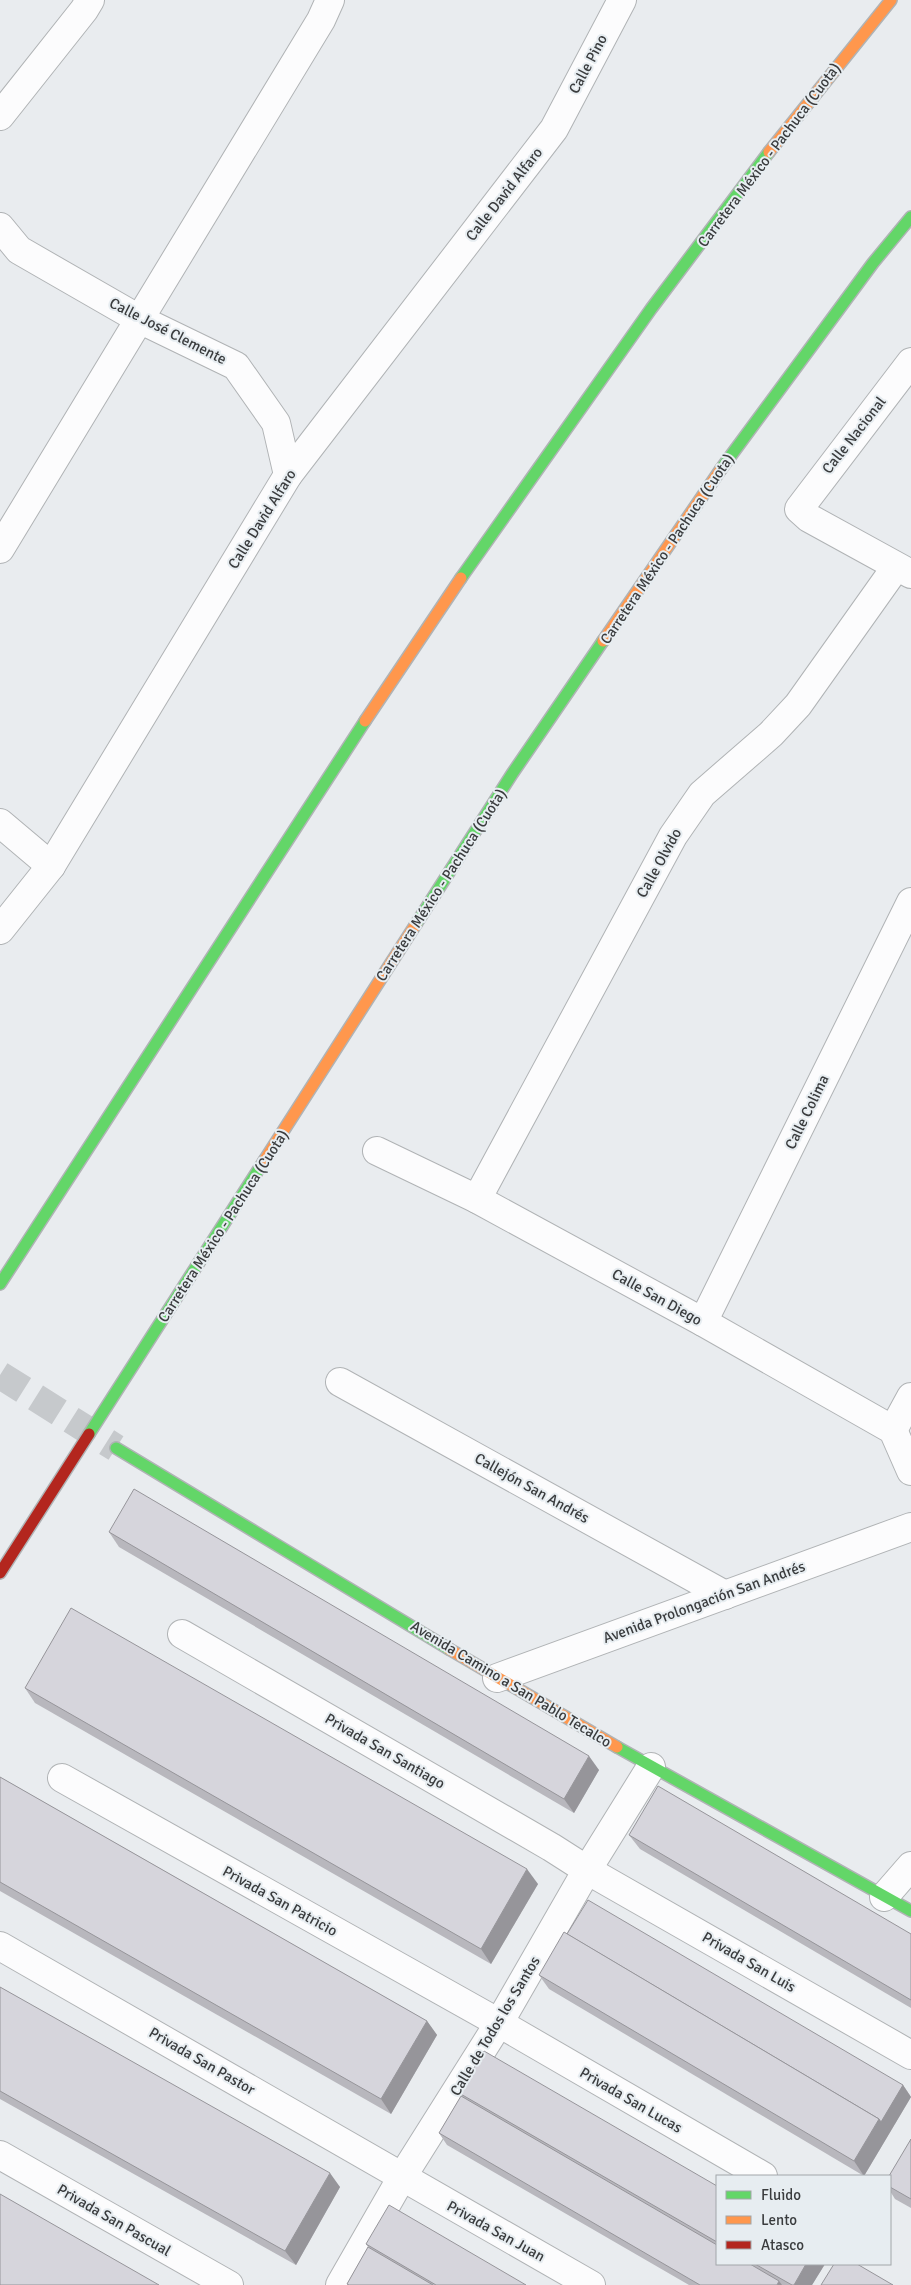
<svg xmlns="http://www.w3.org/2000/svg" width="911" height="2285" font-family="Signika,sans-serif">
	<rect width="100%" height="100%" fill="#e9ecef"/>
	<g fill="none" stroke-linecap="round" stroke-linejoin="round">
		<path stroke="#c6c9cc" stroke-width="28" stroke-dasharray="28 14" stroke-linecap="butt" d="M 0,1375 L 116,1448"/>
		<g stroke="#b0b3b5" stroke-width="30">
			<g id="street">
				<path d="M 0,116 L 84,10 L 90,0"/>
				<path d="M 0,227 L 19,250 L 139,319 L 236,366 L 276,423 L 288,475"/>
				<path d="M 911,362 L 799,509 L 809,518 L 911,574"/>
				<path d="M 0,549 L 321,20 L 330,0"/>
				<path d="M 0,823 L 51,866"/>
				<path d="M 0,930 L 51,866 L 288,475 L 554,129 L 622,0"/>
				<path d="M 377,1151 L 477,1199 L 703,1322 L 893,1430 L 911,1471"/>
				<path d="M 477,1199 L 673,836 L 702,794 L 771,734 L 798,705 L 896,567"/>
				<path d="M 703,1322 L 911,902"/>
				<path d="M 340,1382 L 725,1595"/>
				<path d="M 893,1430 L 911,1397"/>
				<path d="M 182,1634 L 551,1847 L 587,1870 L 911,2055"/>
				<path d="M 497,1678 L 911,1527"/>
				<path d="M 62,1778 L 499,2023 L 763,2176"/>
				<path d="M 884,1897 L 911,1866"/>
				<path d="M 0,1946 L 591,2285"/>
				<path d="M 0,2155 L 229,2285"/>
				<path d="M 340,2285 L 402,2177 L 499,2023 L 587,1870 L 651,1767"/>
			</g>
		</g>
		<g stroke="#b0b3b5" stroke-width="14">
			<g id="fast">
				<path d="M 721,469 L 873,263 L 911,217"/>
				<path d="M 461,578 L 651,309 L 769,152"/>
				<path d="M 416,924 L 512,774 L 603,641"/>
				<path d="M 0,1284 L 365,721"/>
				<path d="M 89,1434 L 264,1161"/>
				<path d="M 116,1448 L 449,1649"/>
				<path d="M 617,1747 L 911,1911"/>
			</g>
		</g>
		<g stroke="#b0b3b5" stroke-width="14">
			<g id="slow">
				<path d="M 769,152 L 891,0"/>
				<path d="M 603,641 L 721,469"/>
				<path d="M 365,721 L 461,578"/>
				<path d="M 264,1161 L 416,924"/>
				<path d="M 449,1649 L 617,1747"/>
			</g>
		</g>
		<g stroke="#b0b3b5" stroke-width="14">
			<path id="jam" d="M 0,1573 L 89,1434"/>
		</g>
		<use href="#street" stroke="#fcfcfd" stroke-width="28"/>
		<use href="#fast" stroke="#63d668" stroke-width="11"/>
		<use href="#slow" stroke="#ff974d" stroke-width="11"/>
		<use href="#jam" stroke="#b3261e" stroke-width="11"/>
	</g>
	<g fill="#b8b7bd">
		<path d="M 109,1532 L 599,1770 L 574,1813 L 119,1547 Z"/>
		<path d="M 25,1688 L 538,1884 L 491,1964 L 35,1703 Z"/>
		<path d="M 0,1777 L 427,2021 L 437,2035 L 391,2114 L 0,1891 Z"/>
		<path d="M 629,1835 L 911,1934 L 911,2008 L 640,1849 Z"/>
		<path d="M 539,1975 L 903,2085 L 911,2097 L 864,2176 L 549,1989 Z"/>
		<path d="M 0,1987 L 340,2187 L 296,2265 L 0,2099 Z"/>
		<path d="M 459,2093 L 717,2186 L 717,2264 L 825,2264 L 812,2285 L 689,2285 L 447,2145 L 439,2133 L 461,2096 Z"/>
		<path d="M 911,2139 L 911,2208 L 895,2199 L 890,2191 L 890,2176 Z"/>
		<path d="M 366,2244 L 526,2285 L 348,2285 L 347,2284 L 368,2247 Z"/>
	</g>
	<g fill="#96959a">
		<path d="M 589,1756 L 599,1770 L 574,1813 L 564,1799 Z"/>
		<path d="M 527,1869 L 538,1884 L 491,1964 L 481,1949 Z"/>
		<path d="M 427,2021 L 437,2035 L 391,2114 L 381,2099 Z"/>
		<path d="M 903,2085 L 911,2097 L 864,2176 L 854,2161 L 879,2119 Z"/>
		<path d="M 330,2173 L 340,2187 L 296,2265 L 285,2251 Z"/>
		<path d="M 806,2264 L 825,2264 L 812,2285 L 794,2285 Z"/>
		<path d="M 779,2281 L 782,2285 L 777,2285 Z"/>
	</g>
	<g fill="#d6d5dc" stroke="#96959a">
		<path d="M 134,1489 L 589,1756 L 564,1799 L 109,1532 Z"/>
		<path d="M 71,1608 L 527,1869 L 481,1949 L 25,1688 Z"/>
		<path d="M 0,1777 L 427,2021 L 381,2099 L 0,1882 Z"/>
		<path d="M 658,1786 L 911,1934 L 911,2000 L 629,1835 Z"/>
		<path d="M 588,1900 L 903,2085 L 881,2122 L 879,2119 L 567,1934 Z"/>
		<path d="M 564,1932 L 879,2119 L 854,2161 L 539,1975 Z"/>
		<path d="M 0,1987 L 330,2173 L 285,2251 L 0,2091 Z"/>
		<path d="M 484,2051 L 717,2186 L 717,2242 L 459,2093 Z"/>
		<path d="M 461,2096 L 717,2245 L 717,2264 L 750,2264 L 779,2281 L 777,2285 L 700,2285 L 439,2133 Z"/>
		<path d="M 911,2139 L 911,2199 L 890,2187 L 889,2176 Z"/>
		<path d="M 0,2194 L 159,2285 L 0,2285 Z"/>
		<path d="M 389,2205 L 526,2285 L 436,2285 L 366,2244 Z"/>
		<path d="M 368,2247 L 433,2285 L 349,2285 L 347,2284 Z"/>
		<path d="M 755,2264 L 806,2264 L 794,2285 L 792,2285 Z"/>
		<path d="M 834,2264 L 857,2264 L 893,2285 L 821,2285 Z"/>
	</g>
	<g text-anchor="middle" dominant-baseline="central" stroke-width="4" stroke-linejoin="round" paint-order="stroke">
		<g font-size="15" fill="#3a3c3e" stroke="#e7edf1">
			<text transform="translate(588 64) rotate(-62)">Calle Pino</text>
			<text transform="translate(769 155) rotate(-53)">Carretera México - Pachuca (Cuota)</text>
			<text transform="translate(504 194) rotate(-52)">Calle David Alfaro</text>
			<text transform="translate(168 331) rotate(27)">Calle José Clemente</text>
			<text transform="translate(854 435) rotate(-52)">Calle Nacional</text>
			<text transform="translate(262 519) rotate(-58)">Calle David Alfaro</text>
			<text transform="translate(667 549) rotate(-56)">Carretera México - Pachuca (Cuota)</text>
			<text transform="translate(659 863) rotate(-61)">Calle Olvido</text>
			<text transform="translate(441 885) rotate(-57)">Carretera México - Pachuca (Cuota)</text>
			<text transform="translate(807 1112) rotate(-64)">Calle Colima</text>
			<text transform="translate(223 1226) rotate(-57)">Carretera México - Pachuca (Cuota)</text>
			<text transform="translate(657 1297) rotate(29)">Calle San Diego</text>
			<text transform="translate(532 1488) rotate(29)">Callejón San Andrés</text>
			<text transform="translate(704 1602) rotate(-20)">Avenida Prolongación San Andrés</text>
			<text transform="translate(511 1684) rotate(31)">Avenida Camino a San Pablo Tecalco</text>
			<text transform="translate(385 1751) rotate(30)">Privada San Santiago</text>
			<text transform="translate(280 1901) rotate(29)">Privada San Patricio</text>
			<text transform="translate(749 1962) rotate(30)">Privada San Luis</text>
			<text transform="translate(495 2026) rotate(-59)">Calle de Todos los Santos</text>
			<text transform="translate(202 2061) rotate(30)">Privada San Pastor</text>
			<text transform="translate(631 2100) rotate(30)">Privada San Lucas</text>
			<text transform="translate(114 2220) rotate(30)">Privada San Pascual</text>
			<text transform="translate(496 2231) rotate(29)">Privada San Juan</text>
		</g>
	</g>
	<rect x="716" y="2175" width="175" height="90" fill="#e7edf1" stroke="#a2a6a9"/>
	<rect x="726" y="2191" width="25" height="8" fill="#63d668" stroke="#a2a6a9"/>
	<text x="761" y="2200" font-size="15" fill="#3a3c3e">Fluido</text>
	<rect x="726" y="2216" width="25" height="8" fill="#ff974d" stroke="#a2a6a9"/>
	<text x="761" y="2225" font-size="15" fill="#3a3c3e">Lento</text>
	<rect x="726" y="2241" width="25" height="8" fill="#b3261e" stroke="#a2a6a9"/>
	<text x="761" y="2250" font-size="15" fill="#3a3c3e">Atasco</text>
</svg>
